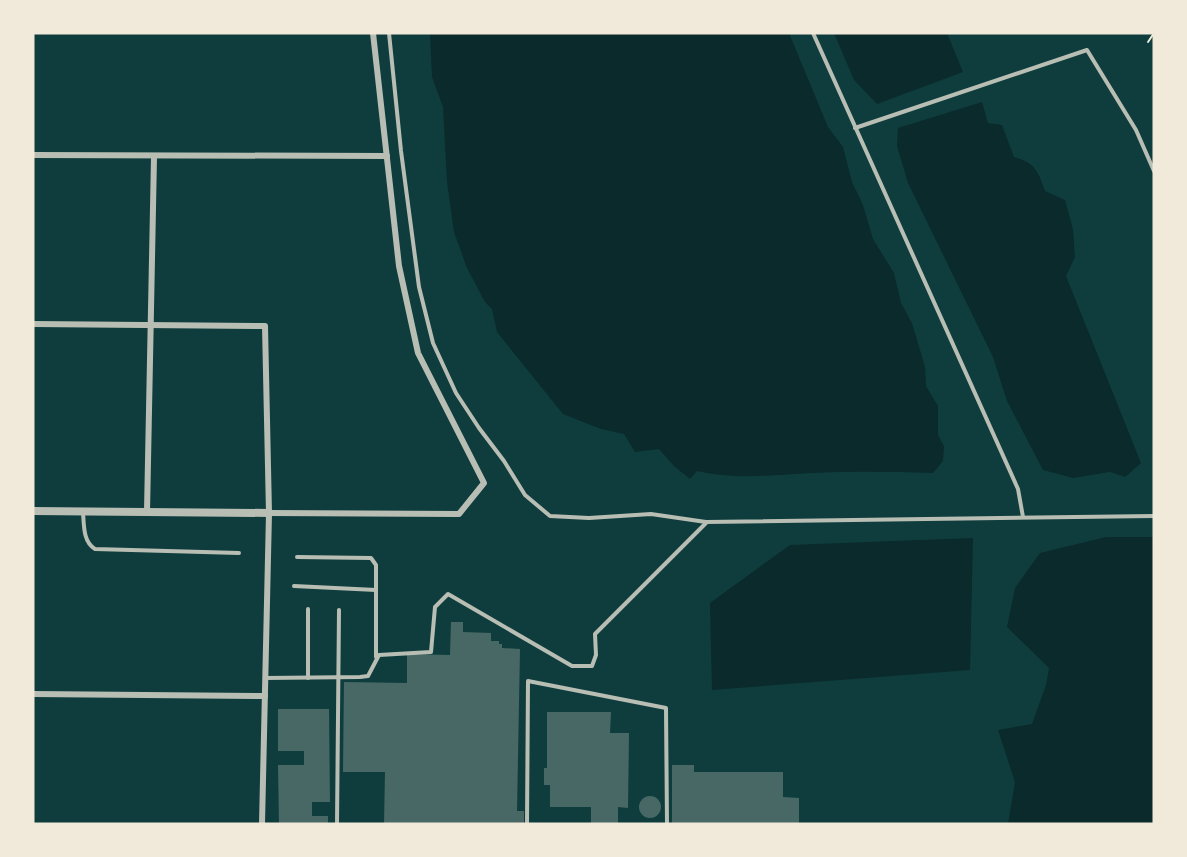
<svg xmlns="http://www.w3.org/2000/svg" width="1187" height="857" font-family="'Sofia Sans Condensed',sans-serif">
	<rect width="100%" height="100%" fill="#0f3d3e"/>
	<g fill="#0a2a2b">
		<path d="M 430,33 L 789,33 L 828,127 L 843,147 L 852,182 L 863,205 L 873,239 L 894,273 L 901,303 L 912,323 L 925,367 L 926,386 L 938,406 L 938,435 L 944,446 L 943,461 L 933,473 C 893,472 853,471 813,473 C 775,475 734,480 697,471 L 690,479 L 674,466 L 659,449 L 635,452 L 624,434 L 601,429 L 563,414 L 497,332 L 492,309 L 485,302 L 467,268 L 454,232 L 447,182 L 443,107 L 432,77 Z"/>
		<path d="M 834,33 L 947,33 L 963,72 L 877,104 L 854,80 Z"/>
		<path d="M 982,102 L 988,123 L 1002,125 L 1014,157 C 1035,163 1038,171 1045,191 L 1065,200 L 1073,229 L 1075,257 L 1066,276 L 1141,463 L 1125,477 L 1110,472 L 1073,478 L 1043,470 L 1007,401 L 993,357 L 908,183 L 897,146 L 898,128 Z"/>
		<path d="M 1106,537 L 1154,537 L 1154,824 L 1008,824 L 1015,782 L 998,730 L 1032,724 L 1046,685 L 1049,668 L 1007,627 L 1015,588 L 1040,553 Z"/>
		<path d="M 973,538 L 970,670 L 712,690 L 710,603 L 790,545 Z"/>
	</g>
	<g fill="#486865">
		<path d="M 451,622 L 463,622 L 463,632 L 491,633 L 491,641 L 499,641 L 499,644 L 502,644 L 502,648 L 520,649 L 517,811 L 524,811 L 524,824 L 384,824 L 385,772 L 343,772 L 344,682 L 407,683 L 407,654 L 450,655 Z"/>
		<path d="M 278,709 L 329,709 L 330,802 L 312,802 L 312,816 L 328,816 L 328,824 L 279,824 L 278,765 L 304,765 L 304,751 L 278,751 Z"/>
		<path d="M 547,712 L 611,712 L 610,733 L 629,733 L 628,808 L 618,807 L 618,824 L 591,824 L 591,807 L 550,807 L 550,785 L 544,785 L 544,768 L 547,768 Z"/>
		<path d="M 672,765 L 694,765 L 694,772 L 783,772 L 783,797 L 799,798 L 799,824 L 672,824 Z"/>
		<circle cx="650" cy="807" r="11"/>
	</g>
	<g fill="none" stroke-linecap="round" stroke-linejoin="round">
		<path stroke="#f1e9da" stroke-width="2" d="M 1148,42 L 1154,33"/>
		<g stroke="#b8beb3" stroke-width="4">
			<path d="M 389,33 L 401,151 L 419,287 L 433,343 L 456,393 L 479,428 L 504,461 L 525,495 L 550,516 L 589,518 L 651,514 L 706,522 L 1154,516"/>
			<path d="M 813,33 L 1018,489 L 1023,517"/>
			<path d="M 855,128 L 1087,50 L 1136,130 L 1154,171"/>
			<path d="M 83,512 C 84,525 83,542 95,549 L 239,553"/>
			<path d="M 297,557 L 371,558 L 376,565 L 376,657"/>
			<path d="M 294,586 L 376,590"/>
			<path d="M 308,609 L 308,678"/>
			<path d="M 265,678 L 360,677 L 368,676 L 379,655 L 431,652 L 435,607 L 448,594 L 572,666 L 592,666 L 596,655 L 595,634 L 706,523"/>
			<path d="M 337,824 L 339,610"/>
			<path d="M 527,824 L 528,681 L 666,708 L 667,824"/>
		</g>
		<g stroke="#b8beb3" stroke-width="6">
			<path d="M 33,155 L 387,156"/>
			<path d="M 33,324 L 265,326 L 269,513 L 262,824"/>
			<path d="M 147,512 L 154,157"/>
			<path d="M 269,513 L 459,514 L 484,483 L 418,353 L 399,266 L 373,33"/>
			<path d="M 33,694 L 265,696"/>
		</g>
		<path stroke="#b8beb3" stroke-width="8" d="M 33,511 L 269,513"/>
	</g>
	<rect width="1187" height="857" fill="none" stroke="#f1e9da" stroke-width="69"/>
</svg>
